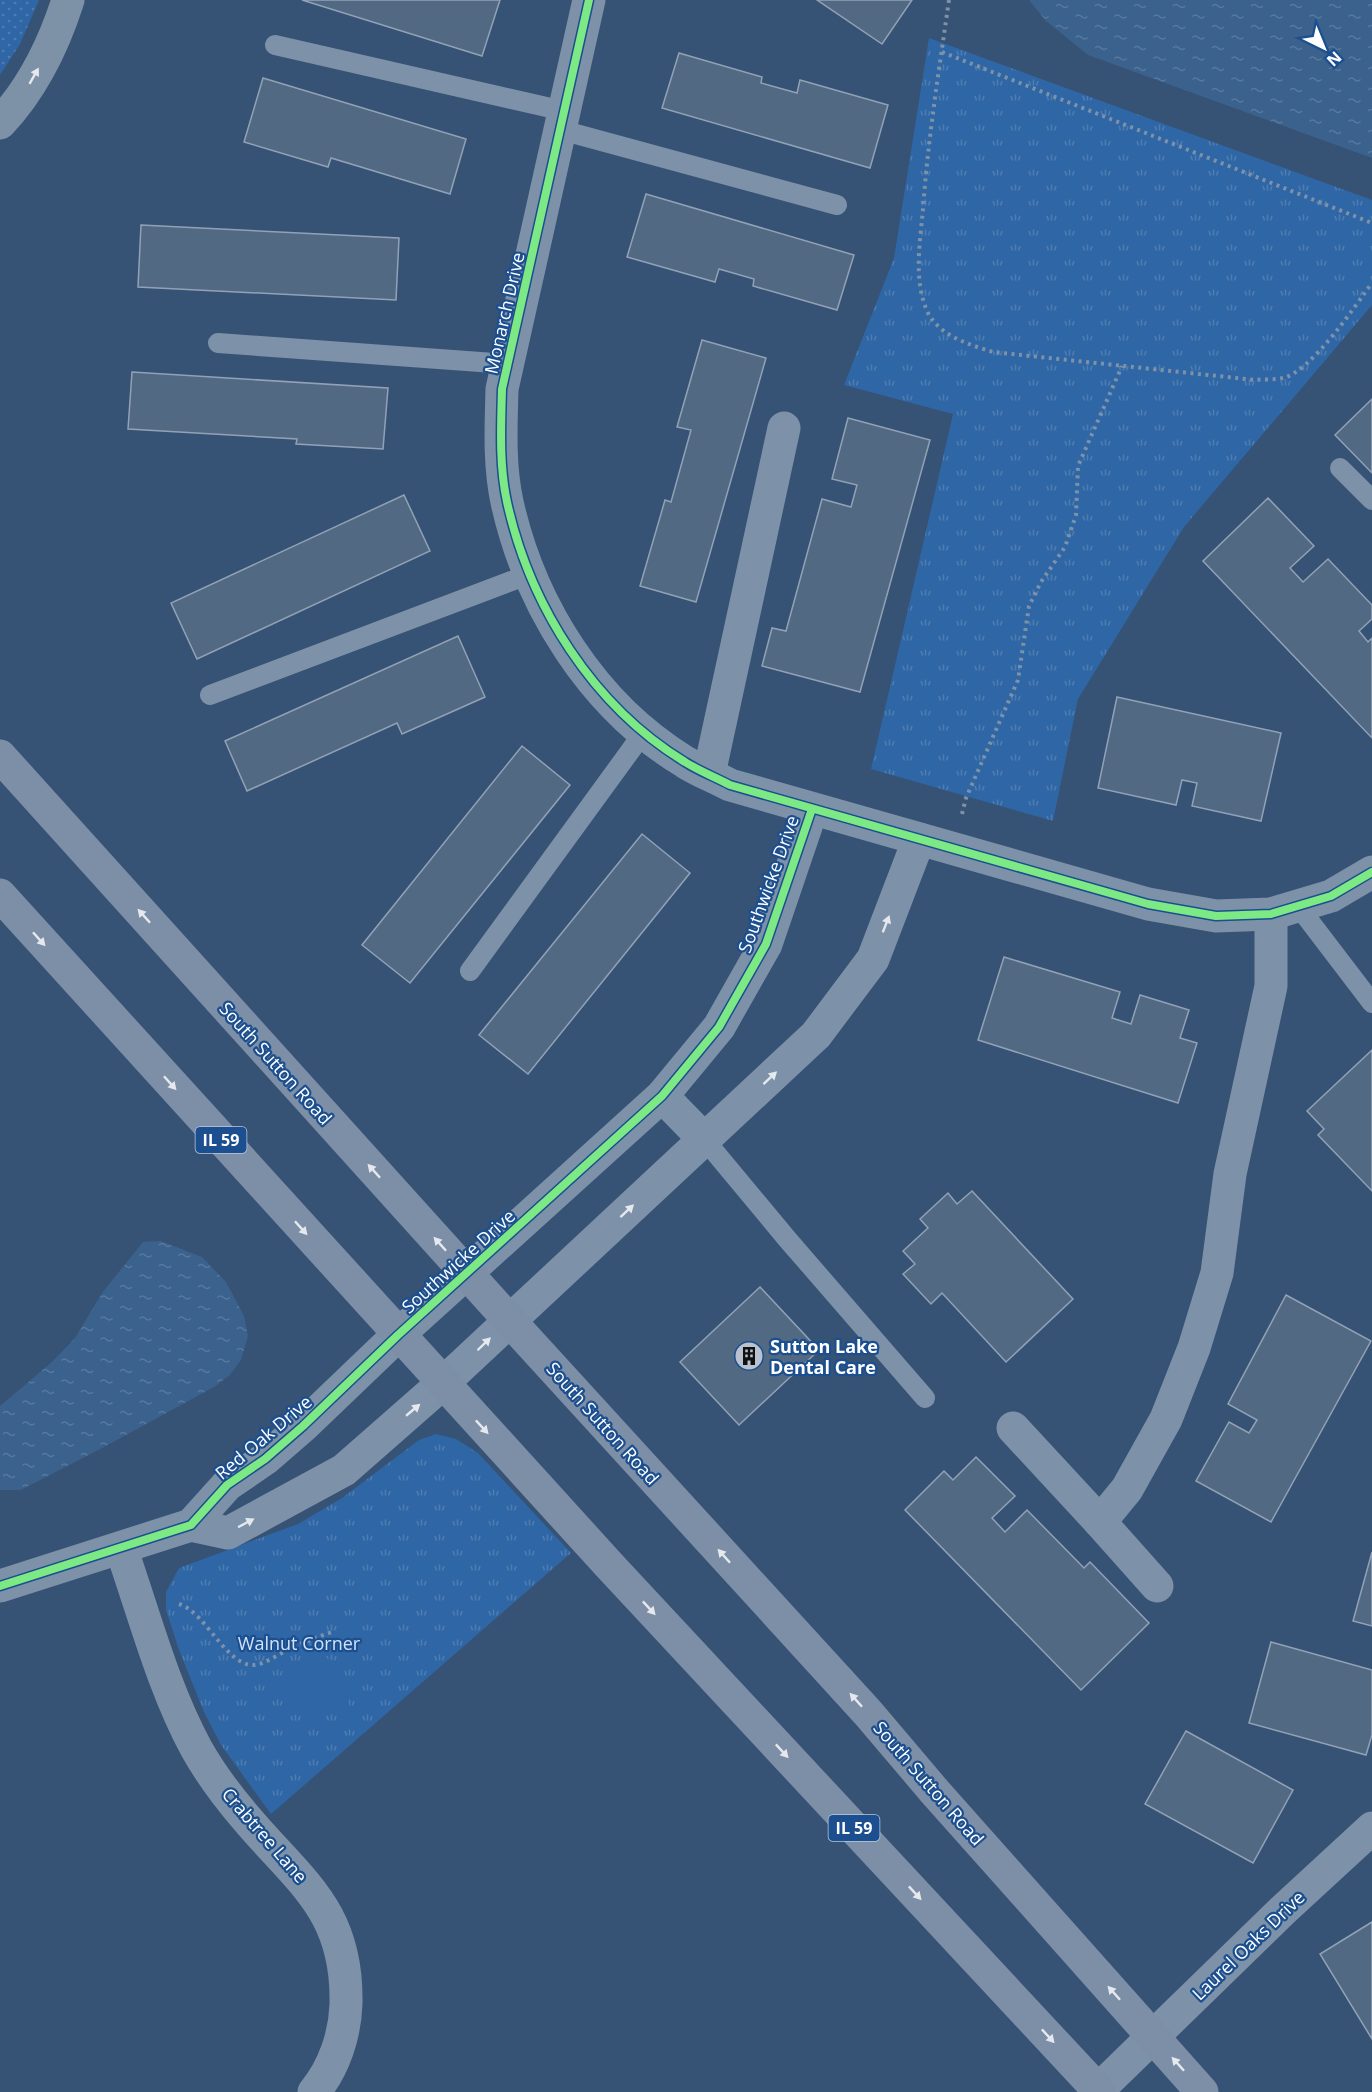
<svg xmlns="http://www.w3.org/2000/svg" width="1372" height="2092" font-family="'Open Sans',sans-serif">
	<defs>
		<pattern id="grass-dots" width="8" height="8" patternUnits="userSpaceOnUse" patternTransform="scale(1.5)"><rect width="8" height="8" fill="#2f66a5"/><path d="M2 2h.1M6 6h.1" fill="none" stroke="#4e7db2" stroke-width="1.8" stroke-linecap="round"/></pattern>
		<pattern id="park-tufts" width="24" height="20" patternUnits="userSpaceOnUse" patternTransform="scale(1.5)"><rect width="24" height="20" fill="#2f66a5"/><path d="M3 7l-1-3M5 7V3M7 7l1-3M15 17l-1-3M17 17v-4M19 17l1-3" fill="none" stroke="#4e7db2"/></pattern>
		<pattern id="water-ripples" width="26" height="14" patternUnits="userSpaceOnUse" patternTransform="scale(1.5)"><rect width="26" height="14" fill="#3b618d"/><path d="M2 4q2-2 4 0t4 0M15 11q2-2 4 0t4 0" fill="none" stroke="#58799e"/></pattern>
	</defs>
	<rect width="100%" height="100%" fill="#365274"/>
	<path fill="url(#grass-dots)" d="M 0,0 L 39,0 L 20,44 L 0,75 Z"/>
	<g fill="url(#park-tufts)">
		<path d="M 929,38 L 1372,200 L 1372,305 L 1184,527 L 1078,699 L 1053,821 L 871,769 L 953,414 L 844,385 L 894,258 Z"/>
		<path d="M 436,1434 L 456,1439 L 478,1453 L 571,1553 L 271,1814 L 221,1745 L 204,1712 L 179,1650 L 166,1610 L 166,1592 L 179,1568 L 298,1524 L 342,1498 L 419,1440 Z"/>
	</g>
	<path fill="#2f66a5" d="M 312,1657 C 350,1657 345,1676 349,1707 L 285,1716 L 280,1679 L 286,1668 Z"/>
	<g fill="url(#water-ripples)">
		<path d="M 1029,0 L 1372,0 L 1372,158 L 1088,55 L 1046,21 Z"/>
		<path d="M 161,1241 L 202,1257 L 226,1282 L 244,1316 L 248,1336 L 241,1360 L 230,1375 L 214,1387 L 104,1447 L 21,1490 L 0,1490 L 0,1406 L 53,1361 L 75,1338 L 102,1293 L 143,1242 Z"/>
	</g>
	<g fill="#526984" stroke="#92a2b6" stroke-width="1.5">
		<path d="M 302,0 L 500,0 L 482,56 Z"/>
		<path d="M 817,0 L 912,0 L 882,44 Z"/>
		<path d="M 679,53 L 762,77 L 761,83 L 797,93 L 800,80 L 888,105 L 870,168 L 662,108 Z"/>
		<path d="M 263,78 L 466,139 L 450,194 L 331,158 L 328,167 L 244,142 Z"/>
		<path d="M 646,194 L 854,255 L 837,310 L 753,286 L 754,279 L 719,269 L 715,282 L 627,257 Z"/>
		<path d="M 141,225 L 399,238 L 396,300 L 138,287 Z"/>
		<path d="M 702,340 L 766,358 L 696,602 L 640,586 L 665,500 L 671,502 L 691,430 L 677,427 Z"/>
		<path d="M 132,372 L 388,388 L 383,449 L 296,444 L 297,439 L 128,429 Z"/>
		<path d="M 1372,399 L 1372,473 L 1335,435 Z"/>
		<path d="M 848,418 L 930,440 L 860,692 L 762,666 L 772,628 L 786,631 L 822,499 L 851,507 L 857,485 L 832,479 Z"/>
		<path d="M 404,495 L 430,551 L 197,659 L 171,603 Z"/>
		<path d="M 1268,498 L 1314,546 L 1290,568 L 1303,582 L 1328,559 L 1372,605 L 1372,619 L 1359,631 L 1368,642 L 1372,638 L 1372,738 L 1203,561 Z"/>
		<path d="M 458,636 L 485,697 L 402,734 L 397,723 L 247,791 L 225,741 Z"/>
		<path d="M 1117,697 L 1281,733 L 1261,821 L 1192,806 L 1197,783 L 1182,780 L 1176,805 L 1098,788 Z"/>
		<path d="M 522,746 L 570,785 L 410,983 L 362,945 Z"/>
		<path d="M 642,834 L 690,873 L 528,1074 L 479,1035 Z"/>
		<path d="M 1004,957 L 1120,992 L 1112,1018 L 1131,1024 L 1140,995 L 1189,1010 L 1180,1038 L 1197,1043 L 1178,1103 L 978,1040 Z"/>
		<path d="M 1372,1050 L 1372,1191 L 1318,1135 L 1324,1129 L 1307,1111 Z"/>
		<path d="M 972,1191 L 1073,1299 L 1006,1362 L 942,1293 L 931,1304 L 903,1274 L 915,1264 L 903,1251 L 928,1228 L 920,1219 L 948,1193 L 957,1204 Z"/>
		<path d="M 760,1287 L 819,1350 L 739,1425 L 680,1362 Z"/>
		<path d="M 1286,1295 L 1371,1341 L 1271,1522 L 1196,1481 L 1229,1422 L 1249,1433 L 1257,1420 L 1228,1404 Z"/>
		<path d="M 976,1457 L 1015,1496 L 992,1518 L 1005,1532 L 1027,1510 L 1084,1568 L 1090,1562 L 1149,1623 L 1081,1690 L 905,1510 L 944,1471 L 953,1480 Z"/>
		<path d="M 1372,1552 L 1372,1626 L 1353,1621 Z"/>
		<path d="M 1271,1642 L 1372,1670 L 1372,1735 L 1366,1755 L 1249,1723 Z"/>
		<path d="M 1186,1731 L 1293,1790 L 1253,1863 L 1145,1804 Z"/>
		<path d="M 1372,1922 L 1372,2039 L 1320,1954 Z"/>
	</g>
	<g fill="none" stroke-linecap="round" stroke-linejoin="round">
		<g stroke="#7d92a8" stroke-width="4" stroke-dasharray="3 4.5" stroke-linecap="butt">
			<path d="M 949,0 C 939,70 928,139 923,209 C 920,243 913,281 928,313 C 940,336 970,345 993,352 L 1255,380 C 1264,379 1275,380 1283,378 C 1311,372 1355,306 1372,283"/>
			<path d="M 942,52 L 1372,223"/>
			<path d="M 962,814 L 966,798 L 1018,680 L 1029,606 L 1041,582 L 1065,547 L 1076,515 L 1078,466 L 1122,366"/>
			<path d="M 179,1604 C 208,1613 229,1674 260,1664 C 270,1660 280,1654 289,1649 C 304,1642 317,1637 332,1632"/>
		</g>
		<g stroke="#7d92a8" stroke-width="20">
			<path d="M 275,45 L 564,111"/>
			<path d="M 561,130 L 837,205"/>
			<path d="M 218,343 L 508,364"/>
			<path d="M 1340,468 L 1372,500"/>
			<path d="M 210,695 L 530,574"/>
			<path d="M 1298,906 L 1372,1003"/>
			<path d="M 470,971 L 644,732"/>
			<path d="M 704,1139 L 788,1240 L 925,1398"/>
		</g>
		<g stroke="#7d92a8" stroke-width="33">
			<path d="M 589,0 L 502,389 C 501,427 499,465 507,502 C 530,606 593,706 685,762 C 699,771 715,777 730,785 L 1148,904 L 1216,916 L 1271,914 L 1331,896 L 1372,872"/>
			<path d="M 709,774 L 784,428"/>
			<path d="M 662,1096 L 704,1139"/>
			<path d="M 1013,1428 L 1100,1522"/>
			<path d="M 191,1525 L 228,1533 L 344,1470 L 442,1384 L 816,1035 L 873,959 L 919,839"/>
			<path d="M 121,1548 C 144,1614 163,1687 196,1748 C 210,1773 228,1797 246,1818 C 300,1882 348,1910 346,2004 C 345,2035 334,2068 314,2092"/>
			<path d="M 0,1586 L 191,1525 L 227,1485 L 265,1459 L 303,1426 L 398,1335 L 662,1096 L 719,1027 L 766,944 L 812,809"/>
			<path d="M 1157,1586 L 1100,1522 L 1127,1489 L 1166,1419 L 1194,1348 L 1217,1273 L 1230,1174 L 1271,986 L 1271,914"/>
			<path d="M 1096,2092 L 1281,1912 L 1372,1828"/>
		</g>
		<g stroke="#7d8ea7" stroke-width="33">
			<path d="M 0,756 L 509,1320 L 868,1713 L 935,1792 L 1202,2092"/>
			<path d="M 0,895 L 609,1565 L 1100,2092"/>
		</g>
		<path stroke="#7e92a7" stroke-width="33" d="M 0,123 C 32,89 54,44 68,0"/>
		<g stroke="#1b4f8f" stroke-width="11">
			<g id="cycleway">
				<path d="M 589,0 L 502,389 C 501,427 499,465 507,502 C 530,606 593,706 685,762 C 699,771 715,777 730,785 L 1148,904 L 1216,916 L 1271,914 L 1331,896 L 1372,872"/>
				<path d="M 0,1586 L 191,1525 L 227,1485 L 265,1459 L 303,1426 L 398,1335 L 662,1096 L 719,1027 L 766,944 L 812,809"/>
			</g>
		</g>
		<use href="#cycleway" stroke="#7ce984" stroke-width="8"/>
	</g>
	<defs><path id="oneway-solid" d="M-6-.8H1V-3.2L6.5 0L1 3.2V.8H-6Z" transform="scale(1.5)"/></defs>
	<use fill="#e5e9ed" href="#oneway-solid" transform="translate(34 76) rotate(-60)"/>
	<g fill="#e5e8ed">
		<use href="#oneway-solid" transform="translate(144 916) rotate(-132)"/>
		<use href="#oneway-solid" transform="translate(39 939) rotate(48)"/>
		<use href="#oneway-solid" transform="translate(170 1083) rotate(48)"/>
		<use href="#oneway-solid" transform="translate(374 1171) rotate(-132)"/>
		<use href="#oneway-solid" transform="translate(301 1228) rotate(48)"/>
		<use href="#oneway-solid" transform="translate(440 1244) rotate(-132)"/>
		<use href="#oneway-solid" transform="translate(482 1427) rotate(47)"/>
		<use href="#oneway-solid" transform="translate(724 1556) rotate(-132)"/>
		<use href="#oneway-solid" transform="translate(649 1608) rotate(47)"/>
		<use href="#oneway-solid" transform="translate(856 1700) rotate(-132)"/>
		<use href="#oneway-solid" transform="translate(782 1751) rotate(47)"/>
		<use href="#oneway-solid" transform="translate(915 1893) rotate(47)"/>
		<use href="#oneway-solid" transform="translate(1114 1993) rotate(-132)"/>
		<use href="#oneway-solid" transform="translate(1048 2036) rotate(47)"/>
		<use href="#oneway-solid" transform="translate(1178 2064) rotate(-132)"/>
	</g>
	<g fill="#e5e9ee">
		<use href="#oneway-solid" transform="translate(886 924) rotate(-69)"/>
		<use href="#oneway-solid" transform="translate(770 1078) rotate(-43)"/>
		<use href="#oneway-solid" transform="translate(627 1211) rotate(-43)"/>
		<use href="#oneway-solid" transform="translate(484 1344) rotate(-44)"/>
		<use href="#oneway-solid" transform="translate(413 1410) rotate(-40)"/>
		<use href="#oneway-solid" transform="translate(246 1523) rotate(-28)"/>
	</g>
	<defs>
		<g id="building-disc" transform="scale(1.5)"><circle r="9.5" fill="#b9c2ce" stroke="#1b4f8f"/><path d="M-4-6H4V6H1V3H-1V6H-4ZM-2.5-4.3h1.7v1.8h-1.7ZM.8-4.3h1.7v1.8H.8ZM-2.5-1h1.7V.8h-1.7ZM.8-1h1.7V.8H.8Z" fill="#111"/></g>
	</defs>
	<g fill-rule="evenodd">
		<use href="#building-disc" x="749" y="1356"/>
	</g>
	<g text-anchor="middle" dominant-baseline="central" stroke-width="4.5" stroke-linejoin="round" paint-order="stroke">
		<g fill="#1b4f8f" stroke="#bbcadd" stroke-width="1.5">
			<rect x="195.5" y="1127" width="51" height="26" rx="4.5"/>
			<rect x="828.5" y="1815" width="51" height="26" rx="4.5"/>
		</g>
		<g font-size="16" font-weight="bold" fill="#fff">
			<text x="221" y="1140">IL 59</text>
			<text x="854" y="1828">IL 59</text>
		</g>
		<g font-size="18" fill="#fff" stroke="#1b4f8f">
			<text transform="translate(504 313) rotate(-77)">Monarch Drive</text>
			<text transform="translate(768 884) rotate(-70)">Southwicke Drive</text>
			<text transform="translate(276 1063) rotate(48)">South Sutton Road</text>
			<text transform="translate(458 1261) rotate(-42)">Southwicke Drive</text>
			<text transform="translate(603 1423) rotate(48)">South Sutton Road</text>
			<text transform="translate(263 1437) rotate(-40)">Red Oak Drive</text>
			<text transform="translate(929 1783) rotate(49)">South Sutton Road</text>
			<text transform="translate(265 1835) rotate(49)">Crabtree Lane</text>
			<text transform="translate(1248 1945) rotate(-44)">Laurel Oaks Drive</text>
		</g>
		<g font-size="18" font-weight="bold" fill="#fff" stroke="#1b4f8f" text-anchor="start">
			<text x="770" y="1346">Sutton Lake<tspan x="770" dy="21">Dental Care</tspan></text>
		</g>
		<g font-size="18" fill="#cfe3fa" stroke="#1b4f8f">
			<text x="299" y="1643">Walnut Corner</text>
		</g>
	</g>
	<g transform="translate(1324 48) rotate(137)" stroke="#1b4f8f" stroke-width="4.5" paint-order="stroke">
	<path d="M0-4.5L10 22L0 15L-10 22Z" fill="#ffffff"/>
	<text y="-9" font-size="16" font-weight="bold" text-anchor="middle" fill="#ffffff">N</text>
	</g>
</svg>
